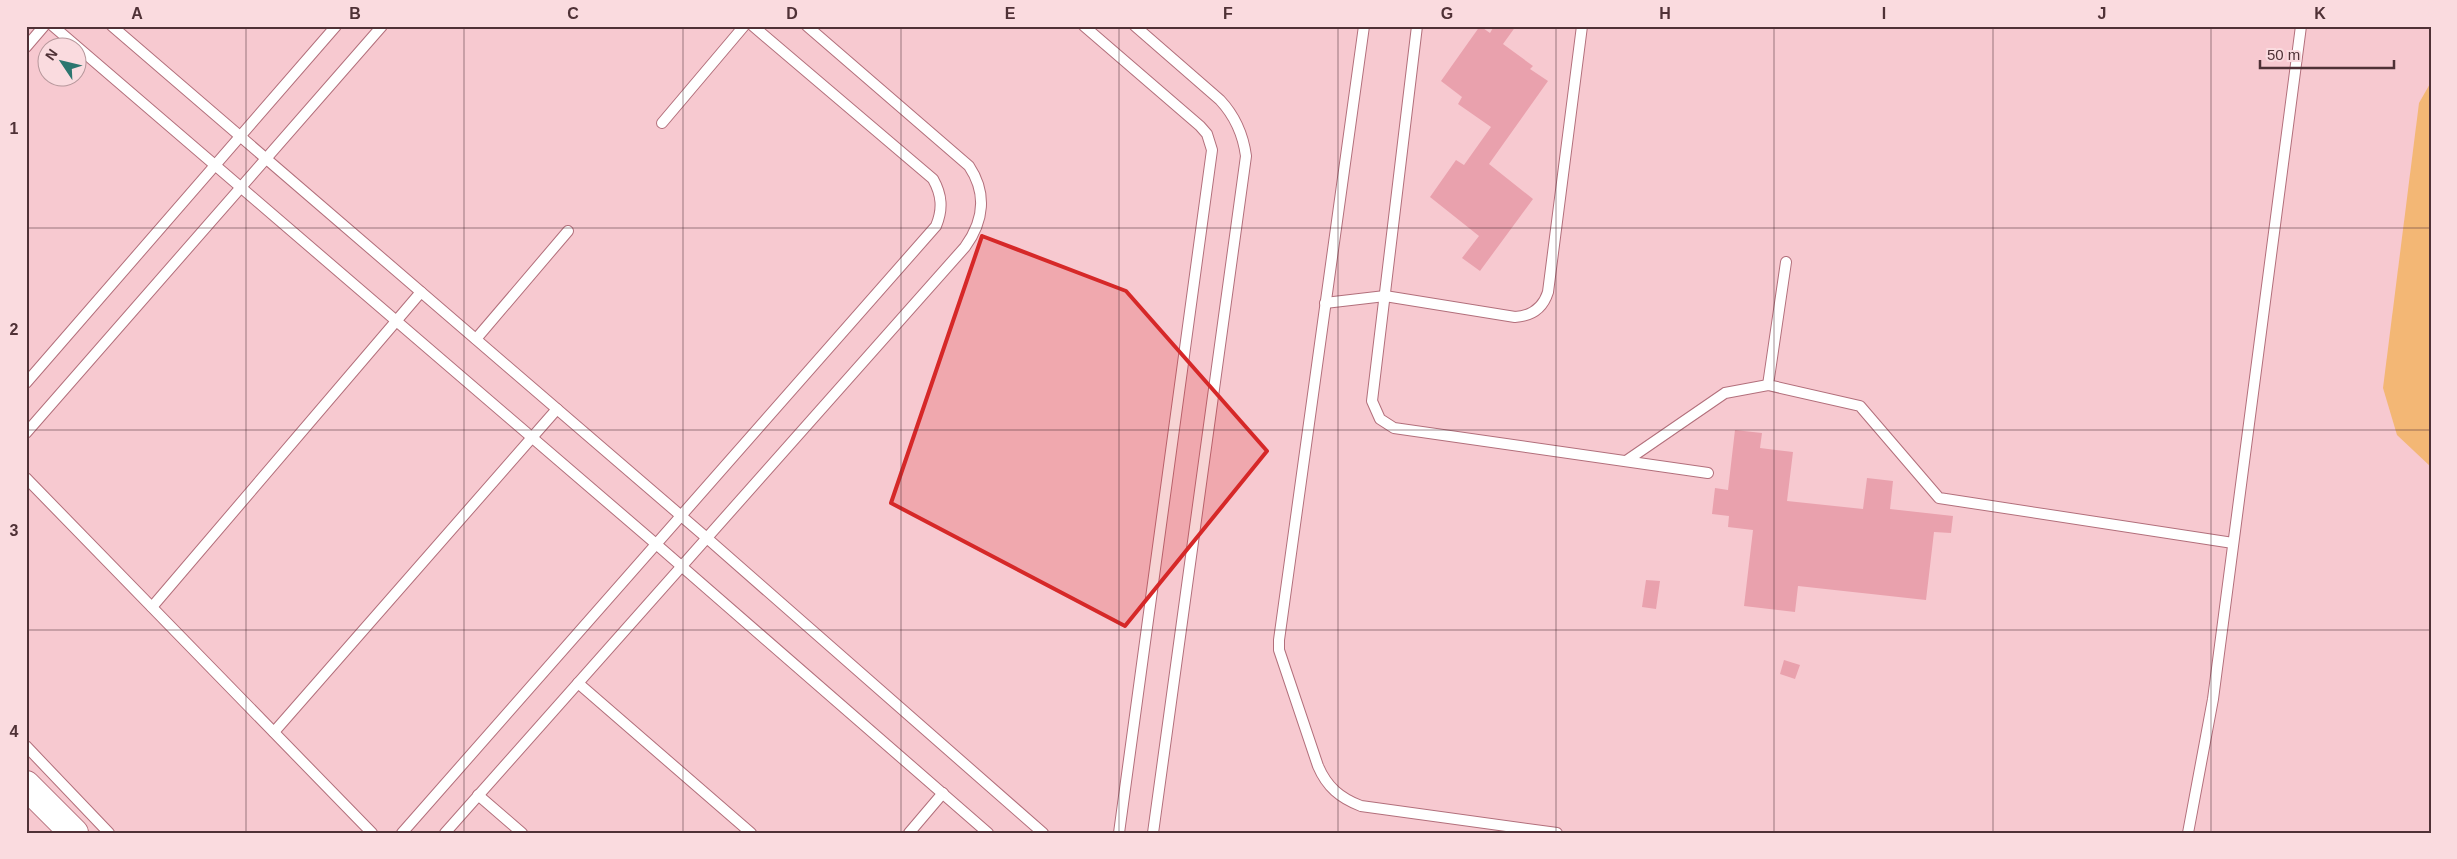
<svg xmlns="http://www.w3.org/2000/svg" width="2457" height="859" font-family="Arial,sans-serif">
	<rect width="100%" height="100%" fill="#f7c9d0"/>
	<path fill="#f3b775" d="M 2431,82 L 2431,467 L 2397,435 L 2383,388 L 2419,103 Z"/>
	<g fill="#e9a1ad">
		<path d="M 1480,26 L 1490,33 L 1494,26 L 1516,26 L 1503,44 L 1533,66 L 1530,69 L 1548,81 L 1489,164 L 1533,199 L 1480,271 L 1462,258 L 1479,236 L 1430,197 L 1456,160 L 1464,165 L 1491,127 L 1458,104 L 1462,97 L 1441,81 Z"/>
		<path d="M 1735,430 L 1762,433 L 1760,448 L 1793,452 L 1787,501 L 1863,509 L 1867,478 L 1893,481 L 1890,509 L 1953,516 L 1951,533 L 1934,532 L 1926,600 L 1798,586 L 1795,612 L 1744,606 L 1753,530 L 1728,527 L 1729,516 L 1712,514 L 1715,488 L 1728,490 Z"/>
		<path d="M 1646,580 L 1660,581 L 1656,609 L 1642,607 Z"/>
		<path d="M 1784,660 L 1800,665 L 1795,679 L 1780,674 Z"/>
	</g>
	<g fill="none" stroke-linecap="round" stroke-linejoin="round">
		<g stroke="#b26f7b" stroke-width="12">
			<g id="lane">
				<path d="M 53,26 L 656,544 L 988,833"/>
				<path d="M 112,26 L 708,539 L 1043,833"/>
				<path d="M 1084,26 L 1200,126 L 1207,134 L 1212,150 L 1119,833"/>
				<path d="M 1135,26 L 1220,100 C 1235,116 1243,134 1246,156 L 1153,833"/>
				<path d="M 1364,26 L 1279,640 L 1279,650 L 1318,766 C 1327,787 1340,798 1361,806 L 1557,833"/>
				<path d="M 1417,26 L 1372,401 L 1380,419 L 1394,428 L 1708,473"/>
				<path d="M 26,47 L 44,26"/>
				<path d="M 662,123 L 744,26"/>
				<path d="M 1325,303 L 1385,296 L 1515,317 C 1532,316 1543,308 1548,292 L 1582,26"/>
				<path d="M 476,339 L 568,231"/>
				<path d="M 26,383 L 336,26"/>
				<path d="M 1768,385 L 1786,262"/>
				<path d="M 26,433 L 382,26"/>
				<path d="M 1626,461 L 1725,393 L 1768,385 L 1860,406 L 1939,498 L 2233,543"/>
				<path d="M 26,478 L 372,833"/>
				<path d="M 152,607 L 421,292"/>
				<path d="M 578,683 L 751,833"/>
				<path d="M 274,732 L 557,409"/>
				<path d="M 26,746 L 109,833"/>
				<path d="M 478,795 L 522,833"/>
				<path d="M 402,833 L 936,226 C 943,209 942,195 933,179 L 753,26"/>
				<path d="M 445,833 L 965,247 C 984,221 987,193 969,166 L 807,26"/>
				<path d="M 909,833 L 943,793"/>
				<path d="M 2188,833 L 2213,699 L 2301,26"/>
			</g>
		</g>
		<g stroke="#b26f7b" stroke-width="30">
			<path id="secondary" d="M 26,785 L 74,833"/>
		</g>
		<use href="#lane" stroke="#fff" stroke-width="10"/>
		<use href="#secondary" stroke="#fff" stroke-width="28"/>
	</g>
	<path fill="#d62828" fill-opacity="0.2" stroke="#d62828" stroke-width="4" stroke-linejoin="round" d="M 982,236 L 1126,291 L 1267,451 L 1125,626 L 891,503 Z"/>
	<path fill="none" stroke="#4f3136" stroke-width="1" stroke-opacity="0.55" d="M 246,26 L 246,833M 464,26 L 464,833M 683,26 L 683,833M 901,26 L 901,833M 1119,26 L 1119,833M 1338,26 L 1338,833M 1556,26 L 1556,833M 1774,26 L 1774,833M 1993,26 L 1993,833M 2211,26 L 2211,833M 26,228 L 2431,228M 26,430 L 2431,430M 26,630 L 2431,630"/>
	<rect width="2457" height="859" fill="none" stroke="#fadbdf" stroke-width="55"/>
	<g transform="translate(62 62) rotate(305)"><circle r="24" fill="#fadbdf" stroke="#b6979b"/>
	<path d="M0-4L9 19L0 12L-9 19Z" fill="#2c756f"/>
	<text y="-8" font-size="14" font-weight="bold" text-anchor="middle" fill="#4f3136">N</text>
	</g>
	<path d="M2260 60v8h134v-8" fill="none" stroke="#4f3136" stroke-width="2.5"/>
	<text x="2267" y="60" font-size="15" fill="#4f3136" stroke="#fadbdf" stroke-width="4" paint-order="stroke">50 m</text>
	<rect x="28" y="28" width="2402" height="804" fill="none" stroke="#4f3136" stroke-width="2"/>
	<g font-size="16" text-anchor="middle" font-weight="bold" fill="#4f3136">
		<text x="137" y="19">A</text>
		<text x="355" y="19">B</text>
		<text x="573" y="19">C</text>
		<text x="792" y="19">D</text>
		<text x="1010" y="19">E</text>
		<text x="1228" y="19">F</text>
		<text x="1447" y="19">G</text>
		<text x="1665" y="19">H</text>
		<text x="1884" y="19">I</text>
		<text x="2102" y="19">J</text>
		<text x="2320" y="19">K</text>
		<text x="14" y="134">1</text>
		<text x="14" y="335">2</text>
		<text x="14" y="536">3</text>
		<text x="14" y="737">4</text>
	</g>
</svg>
